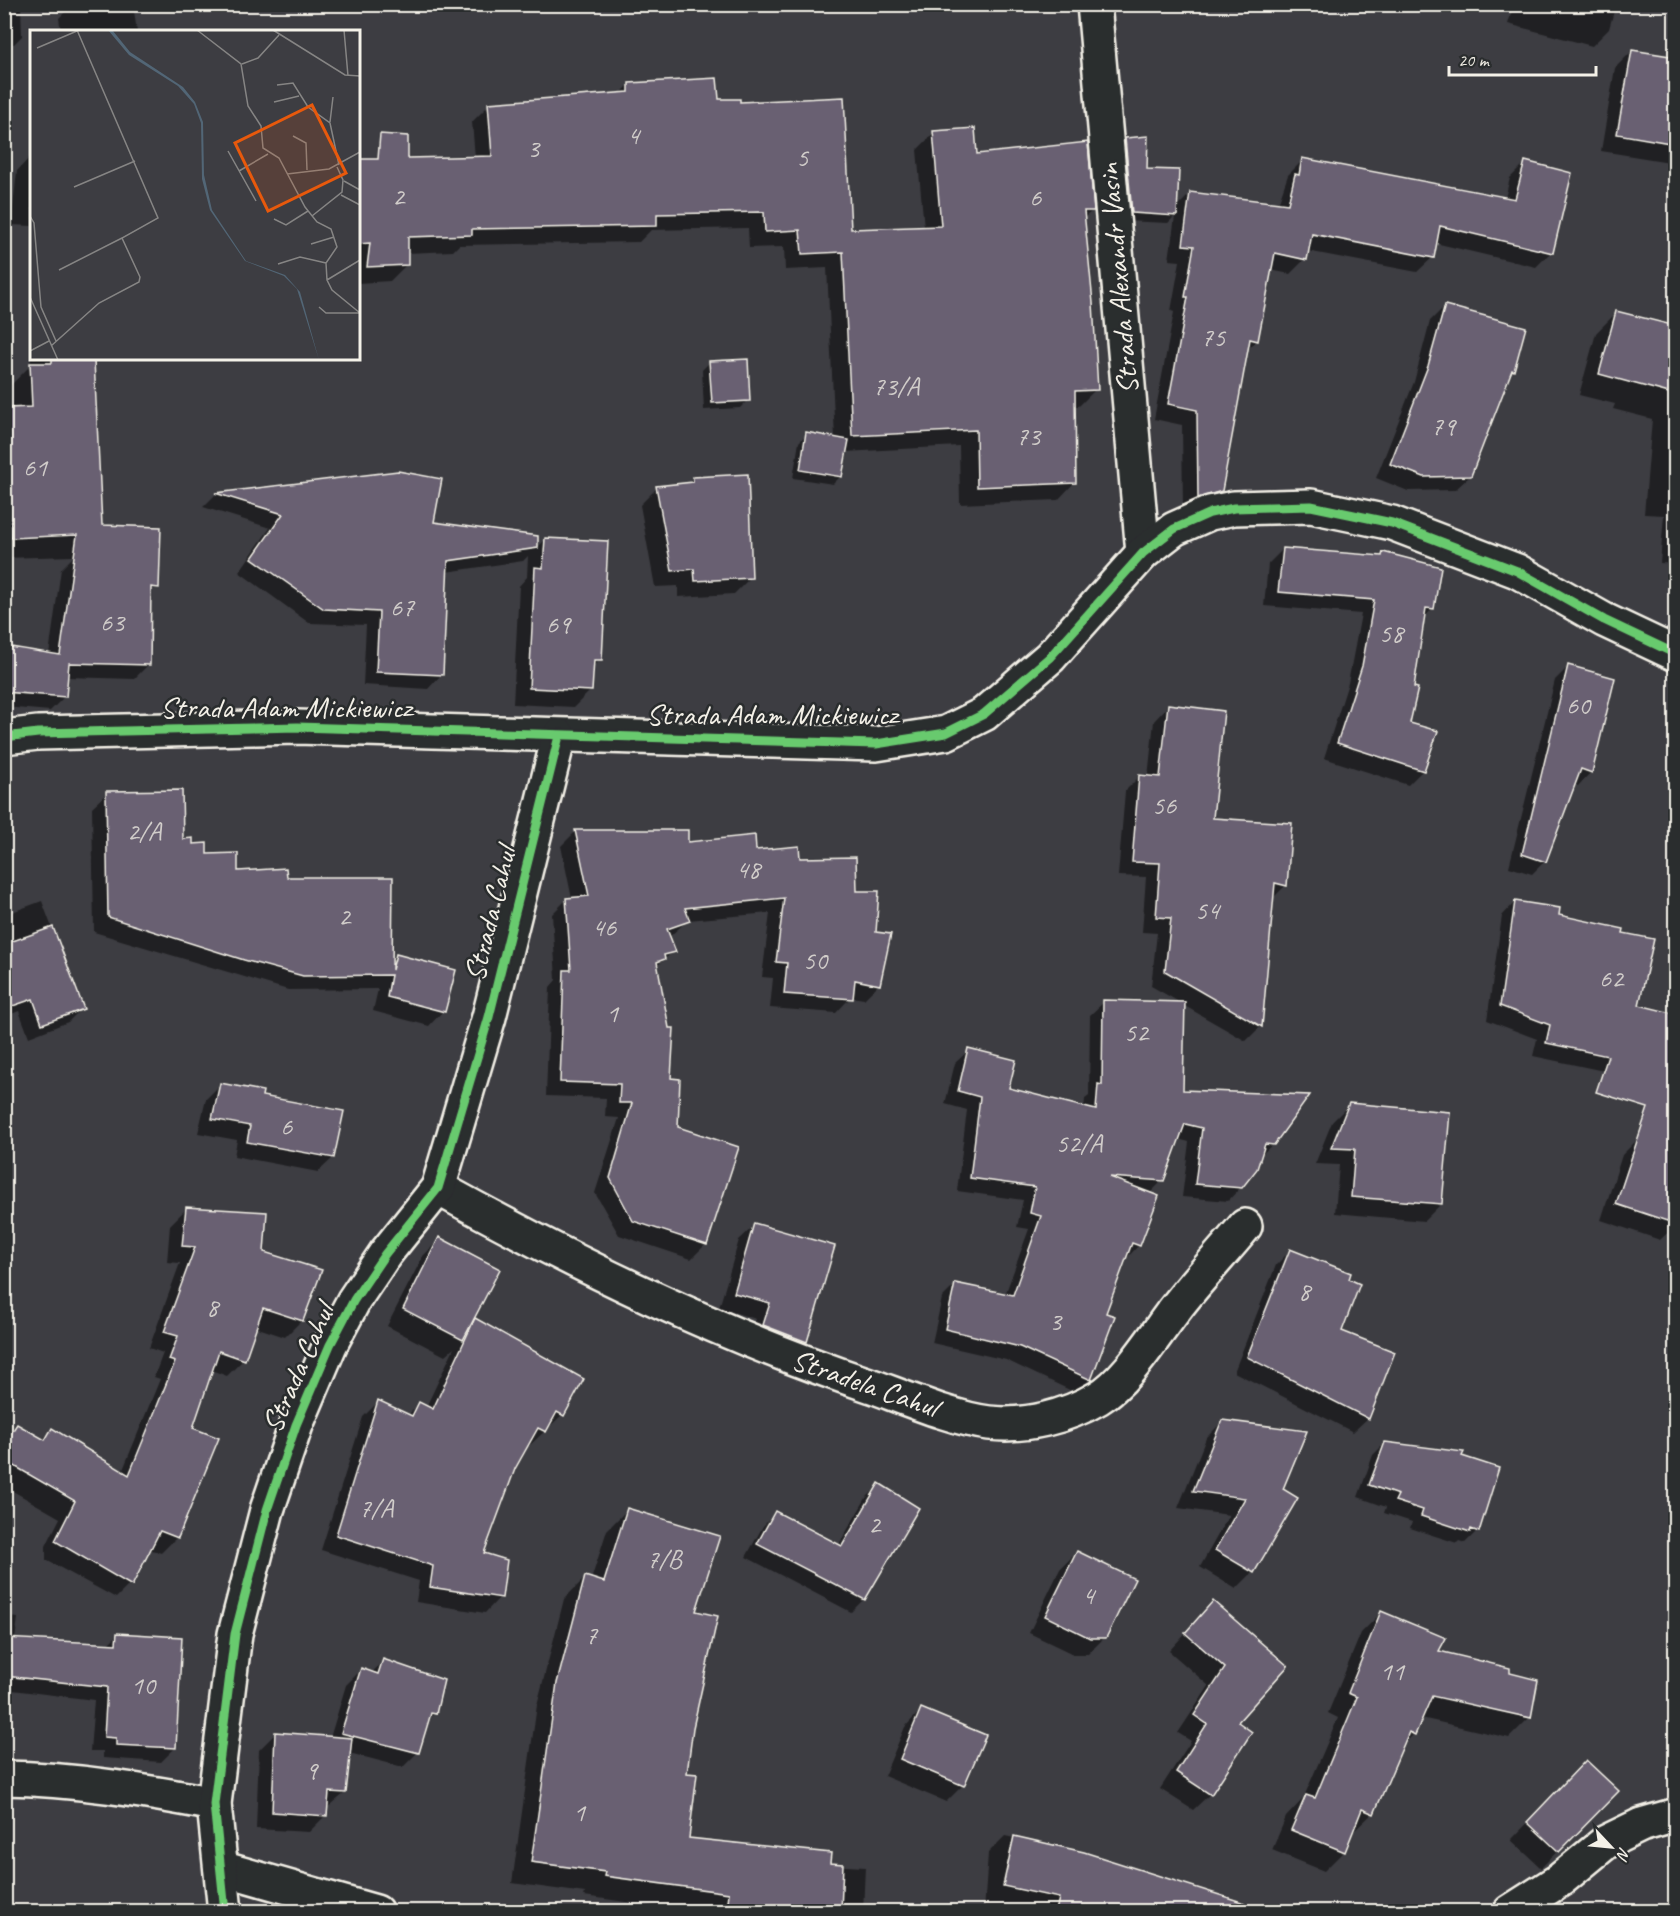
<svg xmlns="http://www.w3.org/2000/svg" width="1680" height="1916" font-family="Caveat,sans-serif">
	<rect width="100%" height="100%" fill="#3d3d42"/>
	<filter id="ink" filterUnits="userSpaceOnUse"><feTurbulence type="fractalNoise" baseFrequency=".0167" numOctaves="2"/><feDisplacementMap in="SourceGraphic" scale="12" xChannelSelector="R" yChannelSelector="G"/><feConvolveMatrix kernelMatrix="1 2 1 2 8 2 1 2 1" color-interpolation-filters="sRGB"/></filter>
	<g filter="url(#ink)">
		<g fill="#0007">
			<path d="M 4,4 L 21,4 L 22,36 L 14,44 L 4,44 Z"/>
			<path d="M 73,4 L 133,4 L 137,32 L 61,32 L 59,18 Z"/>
			<path d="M 1514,4 L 1616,4 L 1609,29 L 1592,46 L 1508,24 Z"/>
			<path d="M 1632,51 L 1676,59 L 1676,163 L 1601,151 L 1615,68 Z"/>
			<path d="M 629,85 L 717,100 L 849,230 L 924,228 L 917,150 L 934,133 L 1092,211 L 1083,219 L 1096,389 L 1079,406 L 1073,406 L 1074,483 L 1058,500 L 960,504 L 959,446 L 845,452 L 841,476 L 833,484 L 793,478 L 799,442 L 807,434 L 835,439 L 827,268 L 785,270 L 784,247 L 749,248 L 748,228 L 651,230 L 639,242 L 459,245 L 453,251 L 407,253 L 407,264 L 390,281 L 358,283 L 358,161 L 475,158 L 472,122 L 489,105 L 619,95 Z"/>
			<path d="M 1126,140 L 1176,208 L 1191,193 L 1278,204 L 1288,175 L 1303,160 L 1505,198 L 1510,178 L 1525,163 L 1551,252 L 1536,267 L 1435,243 L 1432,258 L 1417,272 L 1307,251 L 1305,259 L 1290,274 L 1270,270 L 1257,340 L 1246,351 L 1220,491 L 1205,506 L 1183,512 L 1182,425 L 1154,419 L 1174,312 L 1171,311 L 1180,261 L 1169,260 L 1175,216 L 1168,223 L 1124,221 L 1117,148 Z"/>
			<path d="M 31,156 L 32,226 L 11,225 L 17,171 Z"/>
			<path d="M 1445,306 L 1513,370 L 1508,375 L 1470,476 L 1455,490 L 1408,491 L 1376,478 L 1414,382 L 1430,321 Z"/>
			<path d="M 1617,312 L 1676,328 L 1676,564 L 1660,563 L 1664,515 L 1644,514 L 1652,419 L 1613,409 L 1615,404 L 1579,395 L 1596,333 Z"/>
			<path d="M 32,354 L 32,358 L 90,358 L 100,534 L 148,665 L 134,679 L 66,677 L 64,697 L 50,711 L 4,707 L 4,648 L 49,654 L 61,569 L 74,556 L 4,558 L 4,412 L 10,409 L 9,387 L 30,366 Z"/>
			<path d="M 710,362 L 748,400 L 740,408 L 704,410 L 702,370 Z"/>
			<path d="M 398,472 L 432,523 L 537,537 L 537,548 L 545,540 L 600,659 L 592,668 L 590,691 L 574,707 L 513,704 L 519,586 L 527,577 L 528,556 L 523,561 L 446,572 L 442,674 L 428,689 L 363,685 L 366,625 L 309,623 L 239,572 L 270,528 L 203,507 L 215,495 Z"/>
			<path d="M 693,478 L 751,577 L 734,594 L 678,597 L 678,586 L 655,587 L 640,505 L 657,488 L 688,484 Z"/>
			<path d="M 1283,549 L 1380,557 L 1384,553 L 1433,608 L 1423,619 L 1409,724 L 1423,770 L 1408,785 L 1324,758 L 1348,683 L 1361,614 L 1264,606 L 1268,564 Z"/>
			<path d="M 1568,667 L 1591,772 L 1578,786 L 1574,784 L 1545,861 L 1532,874 L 1509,867 L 1555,680 Z"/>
			<path d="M 1168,706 L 1211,819 L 1286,885 L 1272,899 L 1261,1026 L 1246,1041 L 1183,1005 L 1182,1091 L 1273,1144 L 1259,1157 L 1241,1187 L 1228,1201 L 1182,1197 L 1189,1142 L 1178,1139 L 1163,1180 L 1149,1194 L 1139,1245 L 1126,1259 L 1104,1314 L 1090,1379 L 1076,1393 L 1006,1360 L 932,1343 L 942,1298 L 955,1285 L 1005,1295 L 1029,1229 L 1017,1227 L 1023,1200 L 957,1191 L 967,1110 L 945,1104 L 955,1063 L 969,1050 L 1007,1089 L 1084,1109 L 1085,1099 L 1089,1096 L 1090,1015 L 1104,1002 L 1181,1003 L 1151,986 L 1157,933 L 1142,932 L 1146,877 L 1118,876 L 1125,791 L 1140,776 L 1148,777 L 1154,721 Z"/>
			<path d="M 107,793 L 236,872 L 285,878 L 391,961 L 396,955 L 443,1011 L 429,1026 L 373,1011 L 378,989 L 288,990 L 94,932 L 92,807 Z"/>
			<path d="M 576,831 L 755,851 L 799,860 L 855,893 L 875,933 L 879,984 L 864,999 L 851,997 L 836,1013 L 770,1008 L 773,978 L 762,977 L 770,913 L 688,920 L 669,937 L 674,951 L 656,967 L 670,1080 L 676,1129 L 706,1244 L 691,1259 L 619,1235 L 595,1193 L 619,1118 L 605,1117 L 606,1098 L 546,1096 L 550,987 L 556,980 L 552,914 L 567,899 L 572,899 L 561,846 Z"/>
			<path d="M 42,901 L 82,1008 L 68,1022 L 29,1037 L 19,1011 L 4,1017 L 4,915 Z"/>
			<path d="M 1515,902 L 1558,916 L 1618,1074 L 1533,1056 L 1537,1039 L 1487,1020 L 1502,916 Z"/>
			<path d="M 221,1084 L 260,1097 L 333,1158 L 318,1172 L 234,1156 L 237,1140 L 198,1133 L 206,1099 Z"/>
			<path d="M 1349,1105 L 1441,1204 L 1424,1221 L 1335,1213 L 1339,1165 L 1315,1164 L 1332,1122 Z"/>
			<path d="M 1638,1139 L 1676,1151 L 1676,1225 L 1660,1240 L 1601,1220 L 1622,1155 Z"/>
			<path d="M 187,1208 L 263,1253 L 302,1320 L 285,1337 L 255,1327 L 243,1360 L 227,1376 L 211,1370 L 191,1428 L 177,1537 L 161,1553 L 149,1549 L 132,1582 L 116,1598 L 46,1560 L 46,1546 L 60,1518 L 4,1486 L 4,1469 L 14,1449 L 42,1440 L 52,1430 L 122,1472 L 160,1379 L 154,1377 L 163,1353 L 149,1348 L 180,1263 L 167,1262 L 170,1225 Z"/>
			<path d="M 755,1225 L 833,1247 L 805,1342 L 790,1357 L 748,1341 L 756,1319 L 719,1308 L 739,1240 Z"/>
			<path d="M 440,1239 L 471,1325 L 476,1319 L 582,1380 L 562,1415 L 529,1446 L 527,1445 L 514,1469 L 482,1554 L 494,1556 L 500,1597 L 485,1613 L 416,1602 L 419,1581 L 321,1550 L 363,1417 L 378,1402 L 408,1415 L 419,1404 L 426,1407 L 454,1348 L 445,1356 L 387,1326 L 423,1256 Z"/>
			<path d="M 1291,1250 L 1347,1280 L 1340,1332 L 1368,1418 L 1353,1432 L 1234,1372 L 1276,1265 Z"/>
			<path d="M 1223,1421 L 1282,1490 L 1253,1572 L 1236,1589 L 1200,1567 L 1229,1515 L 1178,1508 L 1206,1438 Z"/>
			<path d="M 1385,1443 L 1460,1457 L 1477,1531 L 1465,1543 L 1459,1541 L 1457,1543 L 1410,1528 L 1412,1522 L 1384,1513 L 1386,1507 L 1358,1497 L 1373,1455 Z"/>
			<path d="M 879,1485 L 864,1599 L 851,1612 L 746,1557 L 763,1526 L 776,1513 L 838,1546 L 866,1498 Z"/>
			<path d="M 628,1509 L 694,1612 L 691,1728 L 686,1774 L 687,1840 L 829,1865 L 865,1867 L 863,1912 L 695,1912 L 584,1896 L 585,1893 L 512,1883 L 537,1705 L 564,1599 L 585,1578 L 591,1580 L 607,1530 Z"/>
			<path d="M 1077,1552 L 1105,1637 L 1088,1654 L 1073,1654 L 1029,1633 L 1060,1569 Z"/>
			<path d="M 1213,1603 L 1236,1723 L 1210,1794 L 1193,1810 L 1160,1789 L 1191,1741 L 1178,1733 L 1209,1686 L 1169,1651 Z"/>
			<path d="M 1382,1612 L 1437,1652 L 1537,1681 L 1529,1718 L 1509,1738 L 1421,1718 L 1414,1734 L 1401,1747 L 1373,1813 L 1352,1833 L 1344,1851 L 1324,1871 L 1272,1850 L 1286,1817 L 1303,1799 L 1338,1718 L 1328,1713 L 1361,1633 Z"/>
			<path d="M 4,1616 L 18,1618 L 15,1640 L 107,1645 L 117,1635 L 175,1748 L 161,1762 L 103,1758 L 103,1751 L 90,1751 L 94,1700 L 4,1689 Z"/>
			<path d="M 384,1661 L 434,1714 L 427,1720 L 418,1752 L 403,1767 L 349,1753 L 345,1793 L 326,1809 L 326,1815 L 309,1832 L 256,1829 L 259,1750 L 276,1733 L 330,1738 L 346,1685 L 361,1670 L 371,1673 Z"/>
			<path d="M 921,1710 L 963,1785 L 946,1802 L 884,1776 L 905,1727 Z"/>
			<path d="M 1570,1779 L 1616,1791 L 1541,1868 L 1511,1840 Z"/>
			<path d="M 1005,1836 L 1083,1853 L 1175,1899 L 1233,1912 L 984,1912 L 988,1853 Z"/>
		</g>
		<g fill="#696172" stroke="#f4f1e8" stroke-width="1.5">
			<path d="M 1632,50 L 1676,57 L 1676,144 L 1617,134 Z"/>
			<path d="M 717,78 L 719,99 L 740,99 L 740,102 L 844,97 L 851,229 L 941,226 L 933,131 L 975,128 L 977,154 L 1088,142 L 1094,211 L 1084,211 L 1093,303 L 1098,390 L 1075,391 L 1076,483 L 977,487 L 976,430 L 852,436 L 843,252 L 802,254 L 800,230 L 765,232 L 764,212 L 657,214 L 657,226 L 472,229 L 472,235 L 408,237 L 408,265 L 367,267 L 370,243 L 358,244 L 358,159 L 378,159 L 380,134 L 408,136 L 408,158 L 492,156 L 488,103 L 629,92 L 629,83 Z"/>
			<path d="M 1148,136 L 1147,169 L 1179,170 L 1177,216 L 1132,213 L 1125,138 Z"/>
			<path d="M 1302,158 L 1515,199 L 1525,161 L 1572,173 L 1553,253 L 1440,226 L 1434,258 L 1312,234 L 1307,260 L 1275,253 L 1258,341 L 1250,339 L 1222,491 L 1198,498 L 1197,410 L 1168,404 L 1188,297 L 1185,297 L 1194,246 L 1183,245 L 1190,192 L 1288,204 L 1295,174 L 1299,175 Z"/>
			<path d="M 1445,305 L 1526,327 L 1514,371 L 1512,370 L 1471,476 L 1424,477 L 1390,464 L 1428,366 Z"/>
			<path d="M 1616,311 L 1676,326 L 1676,370 L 1669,393 L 1599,374 Z"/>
			<path d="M 52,358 L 94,360 L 102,525 L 161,527 L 159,588 L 151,587 L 150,665 L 69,663 L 66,697 L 4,692 L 4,646 L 60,655 L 77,535 L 11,538 L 5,426 L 8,425 L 7,408 L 32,407 L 30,363 L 52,363 Z"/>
			<path d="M 748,359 L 750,401 L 712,403 L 709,361 Z"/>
			<path d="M 806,432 L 849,440 L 842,477 L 800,470 Z"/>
			<path d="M 398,471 L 442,479 L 434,522 L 538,536 L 538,548 L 448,561 L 443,675 L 376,672 L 379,612 L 324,609 L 252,558 L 283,514 L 215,493 Z"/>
			<path d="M 748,474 L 752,578 L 695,581 L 694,569 L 672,571 L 656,486 L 693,482 L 693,477 Z"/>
			<path d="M 545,538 L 608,541 L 602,660 L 594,660 L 592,691 L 529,688 L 535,567 L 543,568 Z"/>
			<path d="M 1283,548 L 1382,556 L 1383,552 L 1441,567 L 1434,609 L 1426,608 L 1414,687 L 1418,688 L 1410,723 L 1438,731 L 1424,771 L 1337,743 L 1362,666 L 1374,600 L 1278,592 Z"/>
			<path d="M 1568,665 L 1615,678 L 1592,773 L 1581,769 L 1546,862 L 1522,854 Z"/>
			<path d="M 1168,704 L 1224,711 L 1213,818 L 1292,823 L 1287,886 L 1275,883 L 1262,1027 L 1165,971 L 1171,918 L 1156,917 L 1160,863 L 1132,862 L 1139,775 L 1160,777 Z"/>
			<path d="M 182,790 L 183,839 L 193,838 L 193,844 L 207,843 L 207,854 L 238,853 L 238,871 L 286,868 L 287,877 L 393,877 L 392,970 L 396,954 L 456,970 L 445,1012 L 387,997 L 391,975 L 303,976 L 244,960 L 108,917 L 106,791 Z"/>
			<path d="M 575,830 L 688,830 L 688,842 L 755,835 L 756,850 L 799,846 L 800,858 L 856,857 L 857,891 L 879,891 L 876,932 L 891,934 L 880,985 L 855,980 L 853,999 L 784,994 L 787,963 L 776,962 L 784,898 L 685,908 L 690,921 L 667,929 L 676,952 L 664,955 L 665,959 L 657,962 L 669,1028 L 674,1028 L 671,1078 L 680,1079 L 678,1127 L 739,1147 L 707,1245 L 633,1221 L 610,1178 L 632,1103 L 619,1103 L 620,1084 L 560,1082 L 564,970 L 571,970 L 566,898 L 589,896 Z"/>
			<path d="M 1515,901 L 1560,908 L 1559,915 L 1624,929 L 1623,933 L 1654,939 L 1639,1005 L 1676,1014 L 1676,1224 L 1616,1204 L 1648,1108 L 1596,1092 L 1608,1056 L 1546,1043 L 1550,1025 L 1500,1006 Z"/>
			<path d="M 53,927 L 84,1009 L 42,1024 L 33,999 L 4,1009 L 4,944 Z"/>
			<path d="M 1103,1000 L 1185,1002 L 1183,1090 L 1310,1095 L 1274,1145 L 1265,1144 L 1257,1169 L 1242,1188 L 1195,1184 L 1202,1128 L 1185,1124 L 1164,1181 L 1109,1177 L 1159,1196 L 1140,1246 L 1132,1243 L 1106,1313 L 1115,1316 L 1091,1380 L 1020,1347 L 945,1329 L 955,1283 L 1013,1295 L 1041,1216 L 1030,1213 L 1035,1187 L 970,1178 L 980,1097 L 958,1091 L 968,1048 L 1016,1060 L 1009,1088 L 1096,1110 L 1098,1084 L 1102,1085 Z"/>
			<path d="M 220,1083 L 263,1091 L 262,1096 L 344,1111 L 334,1158 L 247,1142 L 250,1126 L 212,1119 Z"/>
			<path d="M 1349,1103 L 1450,1112 L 1442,1204 L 1351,1197 L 1355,1149 L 1331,1148 Z"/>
			<path d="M 186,1207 L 267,1212 L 264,1252 L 322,1270 L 303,1321 L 263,1308 L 245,1360 L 219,1351 L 193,1428 L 219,1438 L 178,1538 L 160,1531 L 132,1586 L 55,1541 L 75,1501 L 4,1460 L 4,1444 L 17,1424 L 45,1440 L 52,1428 L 129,1475 L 175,1362 L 169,1360 L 178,1336 L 164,1332 L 195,1247 L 182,1246 Z"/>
			<path d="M 754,1223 L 835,1246 L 807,1342 L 763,1325 L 770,1303 L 734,1293 Z"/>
			<path d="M 439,1237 L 500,1269 L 463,1340 L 403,1309 Z"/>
			<path d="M 1290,1249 L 1351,1273 L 1349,1279 L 1360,1284 L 1342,1331 L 1395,1352 L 1369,1419 L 1247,1357 Z"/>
			<path d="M 475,1318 L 584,1379 L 564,1416 L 557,1412 L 546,1432 L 538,1428 L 515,1469 L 484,1553 L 507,1560 L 502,1598 L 430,1587 L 433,1566 L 336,1535 L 378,1400 L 412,1416 L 419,1402 L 433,1409 Z"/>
			<path d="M 1222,1420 L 1307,1431 L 1283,1489 L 1298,1498 L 1254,1573 L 1215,1550 L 1245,1498 L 1193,1491 Z"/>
			<path d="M 1385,1442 L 1464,1452 L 1462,1456 L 1499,1468 L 1479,1532 L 1471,1529 L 1470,1532 L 1421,1516 L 1423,1510 L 1395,1501 L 1398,1495 L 1369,1485 Z"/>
			<path d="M 879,1483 L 919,1508 L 865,1600 L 757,1544 L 775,1511 L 842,1546 Z"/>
			<path d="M 627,1508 L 720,1536 L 696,1611 L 718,1616 L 693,1728 L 687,1773 L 697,1774 L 689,1838 L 831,1853 L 830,1863 L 843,1864 L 841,1911 L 727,1911 L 729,1893 L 604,1876 L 605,1872 L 531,1862 L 557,1683 L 585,1576 L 604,1582 Z"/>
			<path d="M 1077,1551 L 1135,1579 L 1106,1638 L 1090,1638 L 1045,1616 Z"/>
			<path d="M 1213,1601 L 1288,1666 L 1238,1722 L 1252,1732 L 1211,1795 L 1176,1772 L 1207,1724 L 1194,1715 L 1225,1668 L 1185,1633 Z"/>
			<path d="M 1381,1611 L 1446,1638 L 1439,1651 L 1510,1668 L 1510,1673 L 1538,1680 L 1531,1718 L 1432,1696 L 1415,1735 L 1409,1732 L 1374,1814 L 1362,1809 L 1345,1852 L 1291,1830 L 1306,1795 L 1315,1798 L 1357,1697 L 1348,1693 Z"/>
			<path d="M 117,1633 L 182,1637 L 176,1748 L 116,1745 L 116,1738 L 104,1737 L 107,1687 L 4,1676 L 4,1638 L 116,1644 Z"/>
			<path d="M 383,1659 L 444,1680 L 436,1714 L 431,1713 L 419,1753 L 341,1733 L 361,1668 L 378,1674 Z"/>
			<path d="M 921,1708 L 986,1735 L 964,1786 L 900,1759 Z"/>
			<path d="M 275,1732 L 352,1738 L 346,1793 L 329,1792 L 327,1816 L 272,1812 Z"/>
			<path d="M 1586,1760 L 1619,1791 L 1559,1852 L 1527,1822 Z"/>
			<path d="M 1014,1836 L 1084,1852 L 1245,1903 L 1244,1911 L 1056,1911 L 1059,1898 L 1003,1886 Z"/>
		</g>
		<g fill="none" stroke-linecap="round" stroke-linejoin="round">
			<g stroke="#f4f1e8" stroke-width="38">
				<g id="minor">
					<path d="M 1094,4 L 1143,553"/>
					<path d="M 4,737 L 38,733 L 297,727 L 876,744 L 946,733 L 984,714 L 1050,657 L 1143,553 L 1174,529 L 1210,513 L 1234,508 L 1311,506 L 1392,523 L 1517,571 L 1604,620 L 1676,654"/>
					<path d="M 438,1188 C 577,1265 720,1335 872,1386 C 905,1398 955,1419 989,1423 C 1026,1427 1066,1417 1098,1398 C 1127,1381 1154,1336 1175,1309 C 1197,1280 1222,1254 1245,1226"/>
					<path d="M 4,1778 C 74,1779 145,1791 214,1804"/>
					<path d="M 221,1868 L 376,1912"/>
					<path d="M 225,1912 L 214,1804 L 235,1634 L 267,1510 L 296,1425 L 330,1345 L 354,1300 L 385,1254 L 438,1188 L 489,1017 L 559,736"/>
					<path d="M 1510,1912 L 1560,1880 L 1606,1842 L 1641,1825 L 1676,1815"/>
				</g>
			</g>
			<use href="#minor" stroke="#2a2d2e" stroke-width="33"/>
			<g stroke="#2a2d2e" stroke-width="13">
				<g id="cycleway">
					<path d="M 4,737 L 38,733 L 297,727 L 876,744 L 946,733 L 984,714 L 1050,657 L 1143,553 L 1174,529 L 1210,513 L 1234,508 L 1311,506 L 1392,523 L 1517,571 L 1604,620 L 1676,654"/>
					<path d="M 225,1912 L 214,1804 L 235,1634 L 267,1510 L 296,1425 L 330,1345 L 354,1300 L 385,1254 L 438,1188 L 489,1017 L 559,736"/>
				</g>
			</g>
			<use href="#cycleway" stroke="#67ca6e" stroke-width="9"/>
		</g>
	</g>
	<g text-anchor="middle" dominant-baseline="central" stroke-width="5" stroke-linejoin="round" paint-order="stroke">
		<g font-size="27" fill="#d1cdca">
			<text x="633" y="135">4</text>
			<text x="533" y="148">3</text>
			<text x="802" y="157">5</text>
			<text x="398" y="196">2</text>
			<text x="1035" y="197">6</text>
			<text x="1213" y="337">75</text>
			<text x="896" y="386">73/A</text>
			<text x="1443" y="426">79</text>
			<text x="1028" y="436">73</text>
			<text x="35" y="467">61</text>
			<text x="402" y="607">67</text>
			<text x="112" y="622">63</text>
			<text x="558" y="624">69</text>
			<text x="1391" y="633">58</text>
			<text x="1578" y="705">60</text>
			<text x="1164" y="805">56</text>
			<text x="144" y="831">2/A</text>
			<text x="748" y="869">48</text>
			<text x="1207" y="910">54</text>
			<text x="344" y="916">2</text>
			<text x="604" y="927">46</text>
			<text x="815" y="960">50</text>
			<text x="1611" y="978">62</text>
			<text x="612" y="1013">1</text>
			<text x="1136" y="1032">52</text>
			<text x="286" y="1126">6</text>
			<text x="1079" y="1143">52/A</text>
			<text x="1304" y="1291">8</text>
			<text x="212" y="1307">8</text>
			<text x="1055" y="1321">3</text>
			<text x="376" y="1508">7/A</text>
			<text x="874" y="1524">2</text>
			<text x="664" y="1559">7/B</text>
			<text x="1088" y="1595">4</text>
			<text x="591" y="1635">7</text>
			<text x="1392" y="1671">11</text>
			<text x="143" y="1685">10</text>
			<text x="311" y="1770">9</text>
			<text x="579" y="1812">1</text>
		</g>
		<g font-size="30" fill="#f4f1e8" stroke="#2a2d2e">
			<text transform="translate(1118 279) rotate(-95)">Strada Alexandr Vasin</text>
			<text x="286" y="707">Strada Adam Mickiewicz</text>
			<text x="772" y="714">Strada Adam Mickiewicz</text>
			<text transform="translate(490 914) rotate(-76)">Strada Cahul</text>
			<text transform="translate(298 1368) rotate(-66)">Strada Cahul</text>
			<text transform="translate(865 1383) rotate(19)">Stradela Cahul</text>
		</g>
	</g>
	<g transform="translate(30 30)">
		<rect width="330" height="330" fill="#3d3d42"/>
		<path d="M 78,0 L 83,1 L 100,22 L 153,57 L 165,72 L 173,92 L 174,145 L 182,180 L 216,231 L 255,245 L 270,262 L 289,330 L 267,259 L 254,246 L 215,231 L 180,180 L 172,149 L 171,93 L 164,74 L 148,56 L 99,25 Z" fill="#526676"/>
		<path fill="none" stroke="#868584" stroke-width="1.5" d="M 167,0 L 211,34 L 218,76 L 231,96 L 233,118 L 249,128 L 275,177 L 287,192 L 301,199 L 307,217 L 296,233 L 297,250 L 302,260 L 330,283M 243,0 L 315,45 L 330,46M 314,0 L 318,46M 7,18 L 47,1M 212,34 L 228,28 L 249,5M 247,55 L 263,53 L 278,77 L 300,93 L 309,135M 244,72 L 269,66M 300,92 L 303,67M 263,106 L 276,113 L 277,140M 198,121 L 226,171M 209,141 L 238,124M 257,144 L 299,139 L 330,122M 314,151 L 330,160M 44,157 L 105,131M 311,165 L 330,175M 0,186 L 4,193 L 11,277 L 26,311M 282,186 L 312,162 L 313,150 L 307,137M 244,189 L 256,195 L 278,181M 281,214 L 304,207M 248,234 L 270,227 L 296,233M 0,240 L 0,259M 29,240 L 92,208M 297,250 L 330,230M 0,267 L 28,330M 289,277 L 296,283 L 330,283M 21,316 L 69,273 L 109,252 L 110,247 L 92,208 L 128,188 L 47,0M 0,321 L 19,311"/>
		<path fill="#e8590c" fill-opacity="0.15" stroke="#e8590c" stroke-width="3" d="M 282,75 L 316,143 L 238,181 L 205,113 Z"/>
		<rect width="330" height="330" fill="none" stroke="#f4f1e8" stroke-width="3"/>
	</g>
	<rect width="1680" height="1916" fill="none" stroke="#2a2d2e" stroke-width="24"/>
	<rect x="12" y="12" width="1656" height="1892" fill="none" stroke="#f4f1e8" stroke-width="2" filter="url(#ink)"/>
	<g transform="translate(1611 1847) rotate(116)" stroke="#2a2d2e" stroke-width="4.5" paint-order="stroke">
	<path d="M0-4.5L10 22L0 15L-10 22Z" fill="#f4f1e8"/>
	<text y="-9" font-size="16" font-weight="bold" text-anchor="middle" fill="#f4f1e8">N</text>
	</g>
	<path d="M1449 66v9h147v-9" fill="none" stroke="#f4f1e8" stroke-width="3"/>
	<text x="1458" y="66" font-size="18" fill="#f4f1e8" stroke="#2a2d2e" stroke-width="4.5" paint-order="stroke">20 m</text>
</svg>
